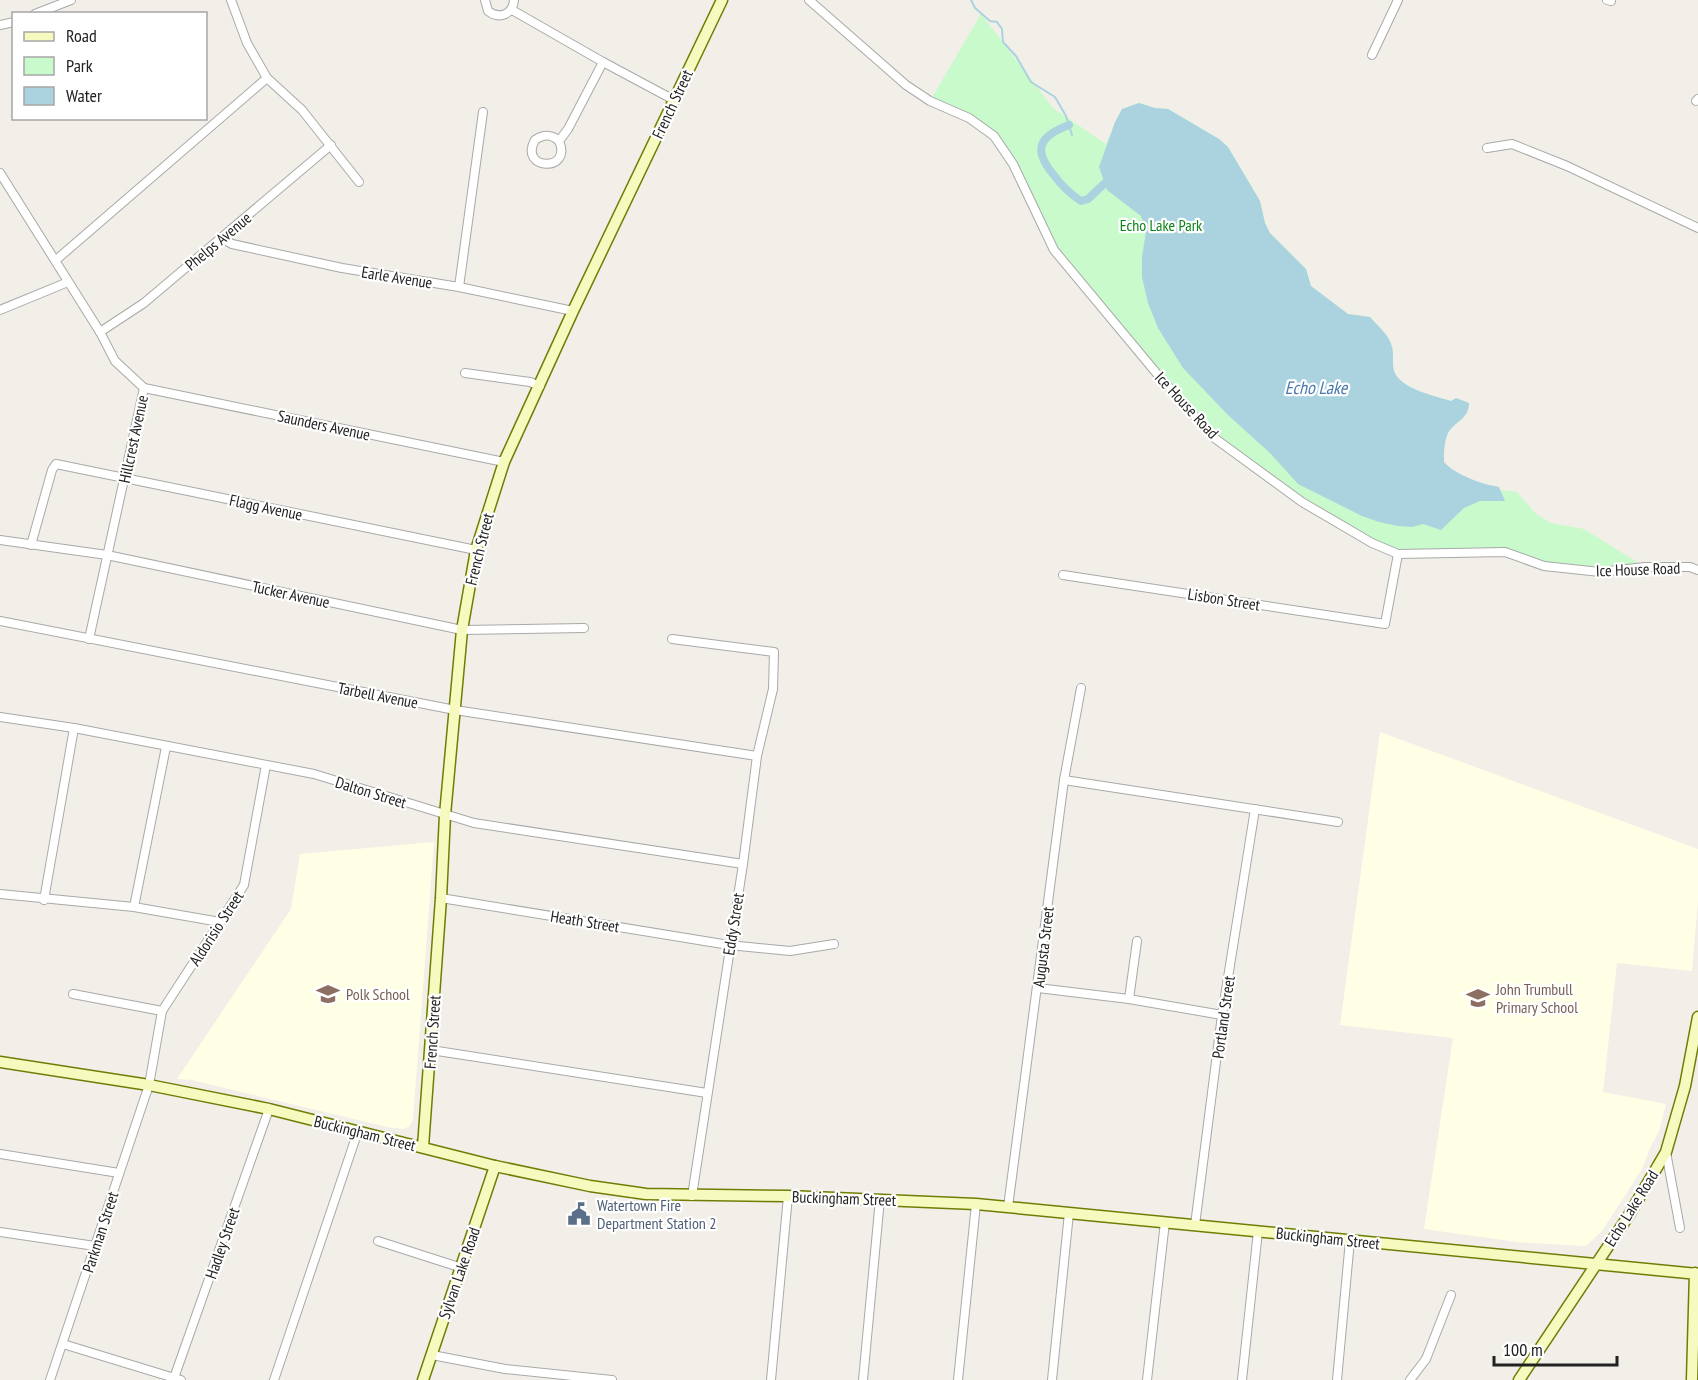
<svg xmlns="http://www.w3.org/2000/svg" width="1698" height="1380" font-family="'PT Sans Narrow',sans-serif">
	<rect width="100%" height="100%" fill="#f2efe9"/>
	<g fill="#ffffe5">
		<path d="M 1380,732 L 1698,849 L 1698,901 L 1692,971 L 1617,963 L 1603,1092 L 1666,1104 L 1659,1131 L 1650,1148 L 1642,1169 L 1602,1231 L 1586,1246 L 1517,1242 L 1424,1229 L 1453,1038 L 1340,1025 Z"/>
		<path d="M 434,842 L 413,1119 L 410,1126 L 403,1129 L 387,1127 L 192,1080 L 177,1079 L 291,909 L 300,854 Z"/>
	</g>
	<path fill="#c8facc" d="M 981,14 L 1053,108 L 1106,144 L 1122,109 L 1139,103 L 1155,108 L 1168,109 L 1219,139 L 1228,147 L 1252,187 L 1260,201 L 1265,223 L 1270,233 L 1306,269 L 1311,286 L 1348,314 L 1370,317 C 1378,326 1389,336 1392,347 C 1394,355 1392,364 1394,371 C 1400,389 1435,396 1451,401 L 1456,398 L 1469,403 C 1469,419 1455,421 1448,433 C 1444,442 1444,452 1444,462 L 1450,469 L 1487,494 L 1501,490 L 1517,492 L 1536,514 L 1551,523 L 1584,529 L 1645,567 L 1600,572 L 1544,566 L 1505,552 L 1398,554 L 1302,502 L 1213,437 L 1054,250 L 1013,164 L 994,136 L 969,118 L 930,101 Z"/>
	<path fill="#aad3df" d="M 1139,103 L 1155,108 L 1168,109 L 1219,139 L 1228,147 L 1260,201 L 1265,223 L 1270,233 L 1306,269 L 1311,286 L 1348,314 L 1370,317 C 1378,326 1390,336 1392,347 C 1394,355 1392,364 1394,371 C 1400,389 1435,396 1451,401 L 1456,398 L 1469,403 C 1469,419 1455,421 1448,433 C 1444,442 1444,452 1444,462 C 1456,475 1481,484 1499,487 L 1505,501 L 1480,501 L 1464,508 L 1441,530 L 1423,524 L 1412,527 L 1398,526 L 1379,522 L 1362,516 L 1298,484 L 1270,453 L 1228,415 L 1183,368 L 1158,328 L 1148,303 L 1142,277 L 1142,257 L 1146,232 L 1141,216 L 1107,190 L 1099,167 L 1115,122 L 1122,109 Z"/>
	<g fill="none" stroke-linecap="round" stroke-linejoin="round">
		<path stroke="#aad3df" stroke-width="2" d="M 971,0 L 975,8 L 990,21 L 997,22 L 1002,29 L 1003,42 L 1016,56 L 1031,82 L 1055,97 L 1066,116 L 1072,135"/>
		<path stroke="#aad3df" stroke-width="8" d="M 1069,125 C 1040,136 1032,149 1053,174 C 1061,185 1070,194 1081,201 L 1088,199 L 1105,183"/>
		<g stroke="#a9a9a9" stroke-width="10">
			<g id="street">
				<path d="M 231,0 L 247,43 L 267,78 L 302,110 L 359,182"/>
				<path d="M 485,0 L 488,11 C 500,20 513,14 514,0"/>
				<path d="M 809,0 L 906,85 L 930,101 L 969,118 L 994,136 L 1013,164 L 1054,250 L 1158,375 L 1213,437 L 1302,502 L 1372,543 L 1398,554 L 1505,552 L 1544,566 L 1600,572 L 1645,567 L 1690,567 L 1698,570"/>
				<path d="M 1607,0 L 1611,1"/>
				<path d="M 512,10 L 603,62 L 674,100"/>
				<path d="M 35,14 L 71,0"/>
				<path d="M 0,25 L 14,22"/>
				<path d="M 1372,55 L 1398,0"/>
				<path d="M 1696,101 L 1698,99"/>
				<path d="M 559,141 C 573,173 518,170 535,140 C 544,134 551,134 559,141 L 568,129 L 603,62"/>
				<path d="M 1487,148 L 1512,144 L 1567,166 L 1698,228"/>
				<path d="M 0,173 L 100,332 L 115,361 L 144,388 L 89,639"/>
				<path d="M 221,238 L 232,244 L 342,268 L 459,287 L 573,311"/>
				<path d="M 56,260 L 267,78"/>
				<path d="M 459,287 L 483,112"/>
				<path d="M 0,310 L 68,282"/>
				<path d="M 100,332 L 144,303 L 331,145"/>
				<path d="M 465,373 L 530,382 L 540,386"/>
				<path d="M 144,388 L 504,462"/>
				<path d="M 0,540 L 107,555 L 462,630 L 584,628"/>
				<path d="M 31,545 L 52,470 L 56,464 L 476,550"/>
				<path d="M 1063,575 L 1385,624 L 1398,554"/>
				<path d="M 0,621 L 455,710 L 757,756"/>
				<path d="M 672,639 L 774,652 L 773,689 L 757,756 L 743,864 L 692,1196"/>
				<path d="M 0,717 L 74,728 L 314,774 L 474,823 L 743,864"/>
				<path d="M 1064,780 L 1338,822"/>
				<path d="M 0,894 L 134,907 L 220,922"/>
				<path d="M 441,898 L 729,945 L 790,951 L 834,944"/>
				<path d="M 44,900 L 74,728"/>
				<path d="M 134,907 L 166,747"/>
				<path d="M 1038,988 L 1129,999 L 1222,1015"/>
				<path d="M 73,994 L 162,1011"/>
				<path d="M 1129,999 L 1137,941"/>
				<path d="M 431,1050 L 707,1093"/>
				<path d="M 1666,1152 L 1680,1228"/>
				<path d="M 0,1154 L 119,1173"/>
				<path d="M 1008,1207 L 1064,780 L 1081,688"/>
				<path d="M 1195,1225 L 1222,1015 L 1255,809"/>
				<path d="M 0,1232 L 95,1246"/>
				<path d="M 378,1241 L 462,1268"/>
				<path d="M 63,1344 L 181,1380"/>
				<path d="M 432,1355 L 505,1369 L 612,1380"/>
				<path d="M 174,1378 L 269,1109"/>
				<path d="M 50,1380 L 149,1085 L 162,1011 L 244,885 L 266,765"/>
				<path d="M 274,1380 L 358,1131"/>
				<path d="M 771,1380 L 788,1196"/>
				<path d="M 863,1380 L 880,1199"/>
				<path d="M 958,1380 L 976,1204"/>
				<path d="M 1052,1380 L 1069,1213"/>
				<path d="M 1147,1380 L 1165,1222"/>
				<path d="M 1242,1380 L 1258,1231"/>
				<path d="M 1337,1380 L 1350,1240"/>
				<path d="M 1410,1380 L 1426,1359 L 1451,1295"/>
			</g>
		</g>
		<g stroke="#707d05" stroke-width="13">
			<g id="secondary">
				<path d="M 0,1062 L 149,1085 L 269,1109 L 495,1166 L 590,1186 L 646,1194 L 788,1196 L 976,1204 L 1698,1274"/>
				<path d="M 423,1147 L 441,898 L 445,815 L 462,630 L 476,550 L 504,462 L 573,311 L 722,0"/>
				<path d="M 423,1380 L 495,1166"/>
				<path d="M 1519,1380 L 1629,1215 L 1666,1152 L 1685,1086 L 1698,1017"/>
				<path d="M 1692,1380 L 1695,1273"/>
			</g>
		</g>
		<use href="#street" stroke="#fff" stroke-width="8"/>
		<use href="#secondary" stroke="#f7fabf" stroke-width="10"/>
	</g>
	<defs>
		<g id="school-bare" transform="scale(1.8)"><path d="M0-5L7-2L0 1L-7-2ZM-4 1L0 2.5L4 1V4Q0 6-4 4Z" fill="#8d6e63" stroke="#fff" stroke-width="2.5" paint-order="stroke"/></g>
		<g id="civic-bare" transform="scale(1.8)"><path d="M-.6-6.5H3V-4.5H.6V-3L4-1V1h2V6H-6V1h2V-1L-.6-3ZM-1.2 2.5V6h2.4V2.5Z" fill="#5c6f8a" stroke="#fff" stroke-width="2.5" paint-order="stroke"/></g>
	</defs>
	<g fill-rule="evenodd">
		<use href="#school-bare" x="328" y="994"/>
		<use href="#school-bare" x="1478" y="998"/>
		<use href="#civic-bare" x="579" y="1214"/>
	</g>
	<g text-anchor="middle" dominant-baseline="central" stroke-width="4.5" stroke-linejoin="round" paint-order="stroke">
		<g font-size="16" fill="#222" stroke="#fff">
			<text transform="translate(672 104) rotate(-65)">French Street</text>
			<text transform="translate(218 241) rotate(-40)">Phelps Avenue</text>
			<text transform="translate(397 277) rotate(9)">Earle Avenue</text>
			<text transform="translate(1187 405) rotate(47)">Ice House Road</text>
			<text transform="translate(324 425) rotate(12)">Saunders Avenue</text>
			<text transform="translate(133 439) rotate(-78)">Hillcrest Avenue</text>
			<text transform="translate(266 507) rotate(12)">Flagg Avenue</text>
			<text transform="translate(479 549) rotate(-76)">French Street</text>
			<text transform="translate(1638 569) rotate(-2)">Ice House Road</text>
			<text transform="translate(291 594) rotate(12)">Tucker Avenue</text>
			<text transform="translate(1224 599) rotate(9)">Lisbon Street</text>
			<text transform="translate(378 695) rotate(11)">Tarbell Avenue</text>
			<text transform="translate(371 792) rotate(17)">Dalton Street</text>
			<text transform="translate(585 921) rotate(9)">Heath Street</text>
			<text transform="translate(733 924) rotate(-81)">Eddy Street</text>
			<text transform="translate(216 928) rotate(-57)">Aldorisio Street</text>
			<text transform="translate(1043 947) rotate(-83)">Augusta Street</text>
			<text transform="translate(1223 1017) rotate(-82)">Portland Street</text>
			<text transform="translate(432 1032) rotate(-86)">French Street</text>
			<text transform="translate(365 1133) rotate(14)">Buckingham Street</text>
			<text transform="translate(844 1198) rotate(2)">Buckingham Street</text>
			<text transform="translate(1631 1208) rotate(-58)">Echo Lake Road</text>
			<text transform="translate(100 1232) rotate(-72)">Parkman Street</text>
			<text transform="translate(1328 1238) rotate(6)">Buckingham Street</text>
			<text transform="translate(222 1243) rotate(-71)">Hadley Street</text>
			<text transform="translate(459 1273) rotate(-71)">Sylvan Lake Road</text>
		</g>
		<g font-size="16" fill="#0c8416" stroke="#fff">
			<text x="1161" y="225">Echo Lake Park</text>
		</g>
		<g font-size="16" fill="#785e54" stroke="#fff" text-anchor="start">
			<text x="1496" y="989">John Trumbull<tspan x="1496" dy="18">Primary School</tspan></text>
			<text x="346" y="994">Polk School</text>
		</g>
		<g font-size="16" fill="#4e5e75" stroke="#fff" text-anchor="start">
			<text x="597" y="1205">Watertown Fire<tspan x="597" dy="18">Department Station 2</tspan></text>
		</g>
		<g font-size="18" font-style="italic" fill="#4a7aab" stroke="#fff">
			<text x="1316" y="387">Echo Lake</text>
		</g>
	</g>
	<rect x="12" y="12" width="195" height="108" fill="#ffffff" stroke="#a7a7a7" stroke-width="1.5"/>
	<rect x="24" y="32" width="30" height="9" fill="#f7fabf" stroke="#a7a7a7" stroke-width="1.5"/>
	<text x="66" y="42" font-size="18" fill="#222222">Road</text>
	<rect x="24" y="57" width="30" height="18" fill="#c8facc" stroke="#a7a7a7" stroke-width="1.5"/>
	<text x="66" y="72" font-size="18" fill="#222222">Park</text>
	<rect x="24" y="87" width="30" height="18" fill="#aad3df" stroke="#a7a7a7" stroke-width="1.5"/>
	<text x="66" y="102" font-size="18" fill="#222222">Water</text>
	<path d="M1494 1356v9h123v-9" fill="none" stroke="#222222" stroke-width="3"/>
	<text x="1503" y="1356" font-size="18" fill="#222222" stroke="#ffffff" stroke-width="4.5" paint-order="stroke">100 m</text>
</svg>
